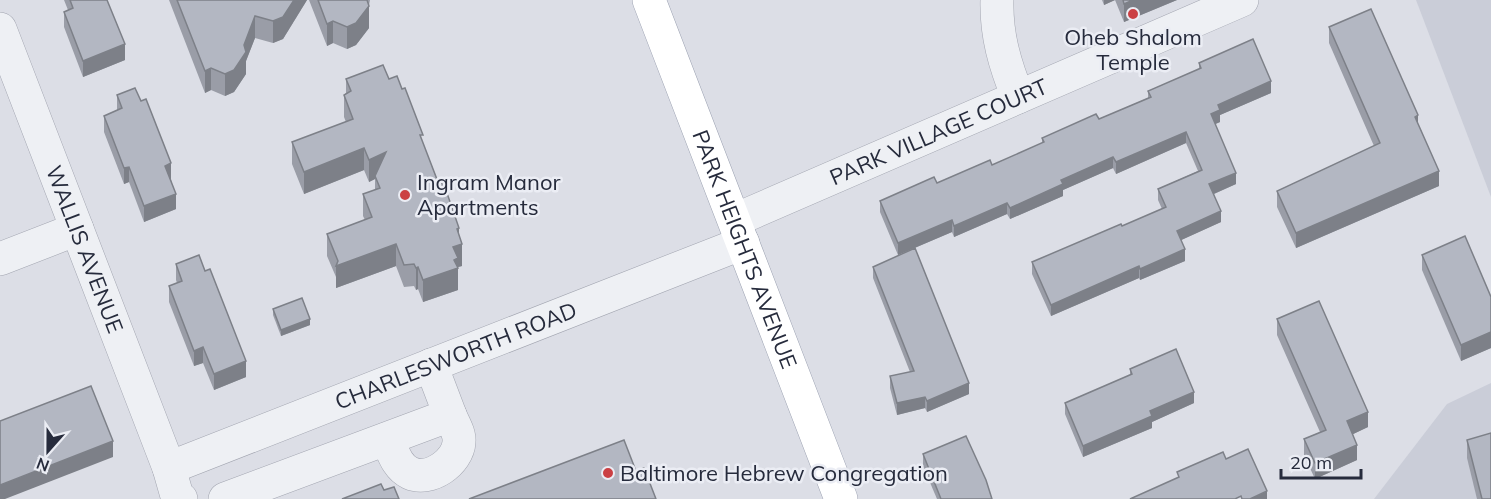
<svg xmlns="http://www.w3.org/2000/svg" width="1491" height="499" font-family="Mulish,sans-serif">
	<rect width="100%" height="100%" fill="#dcdee6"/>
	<g fill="#cacdd8">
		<path d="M 1416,0 L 1491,0 L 1491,197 Z"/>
		<path d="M 1491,383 L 1491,499 L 1374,499 L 1447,404 Z"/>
	</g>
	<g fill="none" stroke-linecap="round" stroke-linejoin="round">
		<g stroke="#a2a5b0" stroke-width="34">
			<g id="minor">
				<path d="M 997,0 C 996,35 1005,65 1018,97"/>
				<path id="s1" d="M 0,29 L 169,468 L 177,496 L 181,499"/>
				<path id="s2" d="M 735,220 L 1242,0"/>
				<path d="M 0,259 L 77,229"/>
				<path d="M 387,439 C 393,452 397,467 410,473 C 430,482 458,462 459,442 C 460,433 453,423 450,415"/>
				<path id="s3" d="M 169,468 L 743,243"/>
				<path d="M 225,499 L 450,415 L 431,365"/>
			</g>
		</g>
		<g stroke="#9ba1b1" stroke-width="34">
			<g id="major">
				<path id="s4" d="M 649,0 L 841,499"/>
			</g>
		</g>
		<use href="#minor" stroke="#eef0f4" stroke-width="33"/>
		<use href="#major" stroke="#fff" stroke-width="33"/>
	</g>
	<g fill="#9a9da7">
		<path d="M 64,0 L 107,0 L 125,60 L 83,77 L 64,27 L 64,12 L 68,10 Z"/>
		<path d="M 169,0 L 307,0 L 283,39 L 273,43 L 255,38 L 246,61 L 246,74 L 234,92 L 225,96 L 211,90 L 205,93 Z"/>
		<path d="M 309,0 L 370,0 L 369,5 L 369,28 L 356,45 L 347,49 L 333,43 L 327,46 Z"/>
		<path d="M 1102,0 L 1177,0 L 1124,22 L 1115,0 L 1104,5 Z"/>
		<path d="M 1329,27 L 1418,125 L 1439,186 L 1296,248 L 1277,207 L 1277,191 L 1374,146 L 1329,43 Z"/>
		<path d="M 1199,63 L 1271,93 L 1220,115 L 1220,122 L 1215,124 L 1236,184 L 1214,194 L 1221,222 L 1181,240 L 1185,261 L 1140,280 L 1139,278 L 1051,316 L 1032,274 L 1032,262 L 1122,226 L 1162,209 L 1158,200 L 1158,189 L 1198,171 L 1186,143 L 1116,174 L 1113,168 L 1063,190 L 1063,196 L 1010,219 L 1007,214 L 954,237 L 952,232 L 898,255 L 880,212 L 880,201 L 992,165 L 1042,143 L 1042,138 L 1099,119 L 1148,98 L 1148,91 L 1199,69 Z"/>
		<path d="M 346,79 L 389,79 L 423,143 L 459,235 L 462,266 L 458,267 L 458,290 L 423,302 L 418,289 L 416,290 L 414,286 L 404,287 L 396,266 L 336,288 L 336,277 L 327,256 L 327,234 L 365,220 L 363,216 L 363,194 L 375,190 L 375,179 L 369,182 L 364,170 L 304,194 L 292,164 L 292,142 L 346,122 L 344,117 L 344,95 L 346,93 Z"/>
		<path d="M 117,95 L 171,179 L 176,209 L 144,222 L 129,182 L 124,184 L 104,132 L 104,116 L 117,110 Z"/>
		<path d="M 1422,255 L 1491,297 L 1491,348 L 1461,361 L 1422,270 Z"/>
		<path d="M 176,264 L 246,377 L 214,390 L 203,363 L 194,366 L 169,302 L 169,286 L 177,283 L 176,280 Z"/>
		<path d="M 873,267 L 969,394 L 927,412 L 925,408 L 897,415 L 890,388 L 890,376 L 910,372 L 873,278 Z"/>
		<path d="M 273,309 L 310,325 L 281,336 L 273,315 Z"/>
		<path d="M 1277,319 L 1368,427 L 1353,434 L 1357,460 L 1315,479 L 1304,455 L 1304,439 L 1320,432 L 1277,335 Z"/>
		<path d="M 1130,369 L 1194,403 L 1152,422 L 1152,428 L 1083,457 L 1065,414 L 1065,403 L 1130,375 Z"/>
		<path d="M 1467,440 L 1491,499 L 1477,499 L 1467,458 Z"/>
		<path d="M 923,454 L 992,499 L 937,499 L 923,466 Z"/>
	</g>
	<g fill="#7d8088">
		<path d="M 294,0 L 307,0 L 283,39 L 273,43 L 273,21 Z"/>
		<path d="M 1104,0 L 1115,0 L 1104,5 Z"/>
		<path d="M 1133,0 L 1177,0 L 1124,22 L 1124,4 Z"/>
		<path d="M 369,6 L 369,28 L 356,45 L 347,49 L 347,27 Z"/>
		<path d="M 255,16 L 255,38 L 246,61 L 246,74 L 234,92 L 225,96 L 225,74 L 244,45 Z"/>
		<path d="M 333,21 L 333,43 L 327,46 L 327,24 Z"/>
		<path d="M 125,44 L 125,60 L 83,77 L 83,61 Z"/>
		<path d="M 211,68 L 211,90 L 205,93 L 205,71 Z"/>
		<path d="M 1271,81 L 1271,93 L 1220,115 L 1220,122 L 1211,126 L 1211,114 L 1218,105 Z"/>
		<path d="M 1418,115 L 1418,131 L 1415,117 Z"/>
		<path d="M 1186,132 L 1186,143 L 1116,174 L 1116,162 Z"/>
		<path d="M 364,148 L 364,170 L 304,194 L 304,172 Z"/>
		<path d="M 386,152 L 375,176 L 375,179 L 369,182 L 369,160 Z"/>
		<path d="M 1113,157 L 1113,168 L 1063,190 L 1063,196 L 1010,219 L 1010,208 L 1061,180 Z"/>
		<path d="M 171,163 L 171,179 L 165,181 L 165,166 Z"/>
		<path d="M 129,167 L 129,182 L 124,184 L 124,168 Z"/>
		<path d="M 1439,171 L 1439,186 L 1296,248 L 1296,233 Z"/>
		<path d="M 1236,173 L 1236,184 L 1209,196 L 1209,184 Z"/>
		<path d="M 176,194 L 176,209 L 144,222 L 144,206 Z"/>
		<path d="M 1007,203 L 1007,214 L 954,237 L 954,226 Z"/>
		<path d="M 1221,211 L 1221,222 L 1177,242 L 1177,231 Z"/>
		<path d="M 952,220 L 952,232 L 898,255 L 898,243 Z"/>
		<path d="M 459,228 L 459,245 L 462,244 L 462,266 L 458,267 L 458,290 L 423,302 L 423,280 L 453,247 L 457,229 Z"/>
		<path d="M 396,244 L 396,266 L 336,288 L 336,266 Z"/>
		<path d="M 1185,249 L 1185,261 L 1140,280 L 1140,269 Z"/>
		<path d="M 1139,266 L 1139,278 L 1051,316 L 1051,305 Z"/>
		<path d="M 418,267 L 418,289 L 416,290 L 416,268 Z"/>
		<path d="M 310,319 L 310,325 L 281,336 L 281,330 Z"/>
		<path d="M 1491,332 L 1491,348 L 1461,361 L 1461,345 Z"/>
		<path d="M 203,347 L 203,363 L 194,366 L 194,351 Z"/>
		<path d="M 246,361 L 246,377 L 214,390 L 214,374 Z"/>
		<path d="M 969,383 L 969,394 L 927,412 L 927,401 Z"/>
		<path d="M 1194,392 L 1194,403 L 1152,422 L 1152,428 L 1083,457 L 1083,446 L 1150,411 Z"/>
		<path d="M 925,397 L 925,408 L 897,415 L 897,403 Z"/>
		<path d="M 1368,412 L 1368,427 L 1347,437 L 1347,421 Z"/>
		<path d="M 113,441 L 113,457 L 5,499 L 0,499 L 0,485 Z"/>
		<path d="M 1357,445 L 1357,460 L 1315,479 L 1315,463 Z"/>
		<path d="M 1267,491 L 1267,499 L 1250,499 Z"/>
	</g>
	<g fill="#b3b7c2" stroke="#7d8088" stroke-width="1.5">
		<path d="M 70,0 L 107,0 L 125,44 L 83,61 L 64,12 L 73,8 Z"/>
		<path d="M 177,0 L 294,0 L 283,17 L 273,21 L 255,16 L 244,45 L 246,52 L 234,70 L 225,74 L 211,68 L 205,71 Z"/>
		<path d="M 318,0 L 367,0 L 369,6 L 356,23 L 347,27 L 333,21 L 327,24 Z"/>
		<path d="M 1123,0 L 1133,0 L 1124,4 Z"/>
		<path d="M 1371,9 L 1418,115 L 1415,117 L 1439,171 L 1296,233 L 1277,191 L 1380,143 L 1329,27 Z"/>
		<path d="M 1253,39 L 1271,81 L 1218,105 L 1220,110 L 1211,114 L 1236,173 L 1209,184 L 1221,211 L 1177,231 L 1185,249 L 1140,269 L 1139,266 L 1051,305 L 1032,262 L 1121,224 L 1122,226 L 1166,207 L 1158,189 L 1202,170 L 1186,132 L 1116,162 L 1113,157 L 1061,180 L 1063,184 L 1010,208 L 1007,203 L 954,226 L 952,220 L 898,243 L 880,201 L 934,177 L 937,183 L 990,160 L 992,165 L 1044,142 L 1042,138 L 1096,114 L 1099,119 L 1151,97 L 1148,91 L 1201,68 L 1199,63 Z"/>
		<path d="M 383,65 L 389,79 L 397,76 L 402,89 L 405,88 L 423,135 L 420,135 L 438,182 L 441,181 L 448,196 L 459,228 L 457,229 L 462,244 L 453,247 L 458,258 L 454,260 L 458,268 L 423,280 L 418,267 L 416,268 L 414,264 L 404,265 L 396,244 L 336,266 L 338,261 L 327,234 L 372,217 L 363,194 L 380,188 L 375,176 L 386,152 L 369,160 L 364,148 L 304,172 L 292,142 L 353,119 L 344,95 L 351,91 L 346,79 Z"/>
		<path d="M 135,88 L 141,101 L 146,99 L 171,163 L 165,166 L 176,194 L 144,206 L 129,167 L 124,168 L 104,116 L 122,108 L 117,95 Z"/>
		<path d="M 1465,236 L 1491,297 L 1491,332 L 1461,345 L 1422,255 Z"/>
		<path d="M 915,248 L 969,383 L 927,401 L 925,397 L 897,403 L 890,376 L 914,371 L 873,267 Z"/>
		<path d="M 199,255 L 205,271 L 210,269 L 246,361 L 214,374 L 203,347 L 194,351 L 169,286 L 182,281 L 176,264 Z"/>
		<path d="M 302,298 L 310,319 L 281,330 L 273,309 Z"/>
		<path d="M 1319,301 L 1368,412 L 1347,421 L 1357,445 L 1315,463 L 1304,439 L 1326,430 L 1277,319 Z"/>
		<path d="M 1176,349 L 1194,392 L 1150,411 L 1152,416 L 1083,446 L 1065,403 L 1132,374 L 1130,369 Z"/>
		<path d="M 91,386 L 113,441 L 0,485 L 0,421 Z"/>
		<path d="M 1491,433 L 1491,499 L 1482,499 L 1467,440 Z"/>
		<path d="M 966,436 L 986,480 L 992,499 L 941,499 L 923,454 Z"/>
		<path d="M 624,440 L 636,471 L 644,468 L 656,499 L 469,499 Z"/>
		<path d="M 1248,449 L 1267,491 L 1250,499 L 1242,499 L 1241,496 L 1235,499 L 1130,499 L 1179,477 L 1177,472 L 1223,452 L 1226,459 Z"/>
		<path d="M 381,484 L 384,490 L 394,487 L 399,499 L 342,499 Z"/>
	</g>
	<g fill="#cb4044" stroke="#ebedf4" stroke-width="2">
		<circle cx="1133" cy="14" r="6"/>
		<circle cx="405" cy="195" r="6"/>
		<circle cx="608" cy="473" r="6"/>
	</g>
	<g text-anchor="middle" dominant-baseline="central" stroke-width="5" stroke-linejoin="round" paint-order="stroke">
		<g font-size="22" fill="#262b3c" stroke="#ebedf4" text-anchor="start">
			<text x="1133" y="37" text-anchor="middle">Oheb Shalom<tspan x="1133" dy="25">Temple</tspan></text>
			<text x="417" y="182">Ingram Manor<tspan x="417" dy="25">Apartments</tspan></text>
			<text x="620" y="473">Baltimore Hebrew Congregation</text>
		</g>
		<g font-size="22" fill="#262b3c" stroke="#ebedf4">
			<text stroke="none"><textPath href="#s2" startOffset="222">PARK VILLAGE COURT</textPath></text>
			<text stroke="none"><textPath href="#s1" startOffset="236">WALLIS AVENUE</textPath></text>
			<text stroke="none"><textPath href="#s4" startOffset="267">PARK HEIGHTS AVENUE</textPath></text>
			<text stroke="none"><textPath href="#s3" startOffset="308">CHARLESWORTH ROAD</textPath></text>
		</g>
	</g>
	<g transform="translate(48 451) rotate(201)" stroke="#ebedf4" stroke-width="4.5" paint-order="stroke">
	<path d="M0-4.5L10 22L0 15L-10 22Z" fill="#262b3c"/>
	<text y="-9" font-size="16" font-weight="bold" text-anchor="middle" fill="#262b3c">N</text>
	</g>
	<path d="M1281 469v9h80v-9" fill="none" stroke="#262b3c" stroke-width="3"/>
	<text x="1290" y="469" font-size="18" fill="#262b3c" stroke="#ebedf4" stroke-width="4.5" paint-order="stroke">20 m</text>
</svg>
